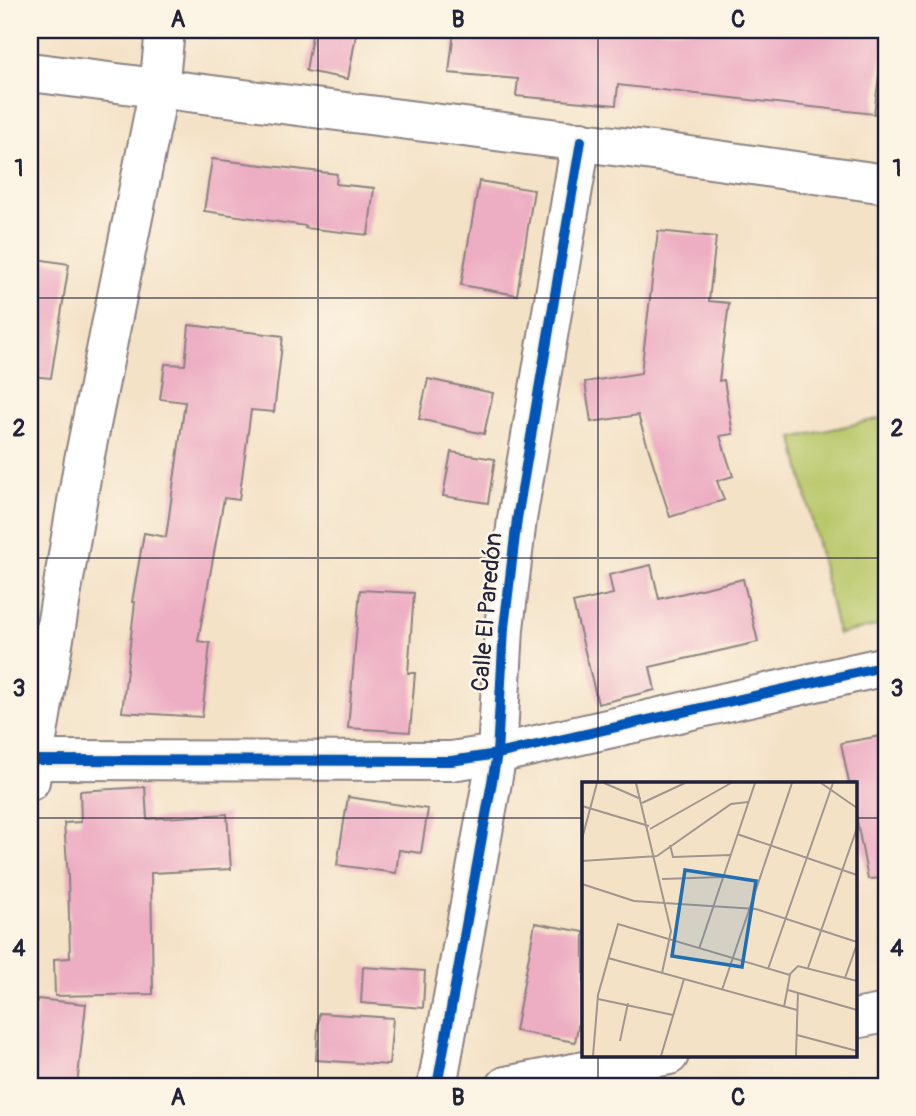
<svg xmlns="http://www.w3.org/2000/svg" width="916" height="1116" font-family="Pangolin,sans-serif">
	<rect width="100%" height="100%" fill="#fcf5e5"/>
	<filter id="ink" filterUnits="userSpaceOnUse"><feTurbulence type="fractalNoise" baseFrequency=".0143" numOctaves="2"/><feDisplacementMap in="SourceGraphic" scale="14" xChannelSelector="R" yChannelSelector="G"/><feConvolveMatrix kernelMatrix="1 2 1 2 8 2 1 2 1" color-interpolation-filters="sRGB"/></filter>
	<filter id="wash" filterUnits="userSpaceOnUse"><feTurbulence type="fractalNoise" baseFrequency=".00686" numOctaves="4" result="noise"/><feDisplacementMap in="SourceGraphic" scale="28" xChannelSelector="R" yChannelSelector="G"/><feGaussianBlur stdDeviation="1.57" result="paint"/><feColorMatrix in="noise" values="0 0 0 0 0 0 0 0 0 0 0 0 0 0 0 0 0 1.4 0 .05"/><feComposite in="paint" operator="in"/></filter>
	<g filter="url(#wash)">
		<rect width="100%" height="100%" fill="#f4e2c7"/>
		<path fill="#b9c86b" stroke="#6e7553" stroke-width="2" d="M 886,417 L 886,624 L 838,634 L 793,438 Z"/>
		<g id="blocks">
			<g fill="#edadc3">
				<path d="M 313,30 L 357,30 L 348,79 L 306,71 Z"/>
				<path d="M 454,30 L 885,30 L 874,114 L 618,85 L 616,105 L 516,96 L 518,79 L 449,73 Z"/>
				<path d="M 212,159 L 337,174 L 336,184 L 374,188 L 368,235 L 305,228 L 306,226 L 204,211 Z"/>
				<path d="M 479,181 L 534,190 L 517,295 L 461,285 Z"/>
				<path d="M 658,231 L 716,237 L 709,301 L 729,303 L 719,381 L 724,380 L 733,434 L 720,436 L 733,476 L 717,481 L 724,500 L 670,517 L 638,415 L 591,422 L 585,382 L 641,373 Z"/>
				<path d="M 30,258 L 69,264 L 51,378 L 30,376 Z"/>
				<path d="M 189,325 L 283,336 L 274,412 L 251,410 L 239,500 L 224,498 L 198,641 L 210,643 L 202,717 L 122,712 L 135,602 L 132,602 L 144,533 L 166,537 L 185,402 L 160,399 L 165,364 L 185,365 Z"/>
				<path d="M 428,379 L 493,393 L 484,434 L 419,419 Z"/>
				<path d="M 451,452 L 495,459 L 488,503 L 443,496 Z"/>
				<path d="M 651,565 L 659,599 L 743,579 L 758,642 L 650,667 L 655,690 L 598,704 L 573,603 L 613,594 L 609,575 Z"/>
				<path d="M 360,590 L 414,593 L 408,673 L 415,673 L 410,732 L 348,728 Z"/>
				<path d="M 886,735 L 886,878 L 868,879 L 855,811 L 855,783 L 849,783 L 841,743 Z"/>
				<path d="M 145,787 L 147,819 L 227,814 L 231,869 L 151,873 L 153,994 L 55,996 L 54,959 L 70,958 L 68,877 L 64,823 L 81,822 L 80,791 Z"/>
				<path d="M 348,797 L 428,809 L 421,853 L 399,850 L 396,873 L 337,865 Z"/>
				<path d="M 535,923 L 584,932 L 584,997 L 575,1042 L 515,1031 Z"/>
				<path d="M 363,967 L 425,971 L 423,1008 L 361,1003 Z"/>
				<path d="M 37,999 L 86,1004 L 77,1086 L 30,1086 Z"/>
				<path d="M 319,1013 L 393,1018 L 389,1065 L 316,1060 Z"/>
			</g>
		</g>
	</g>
	<g filter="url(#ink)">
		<use href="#blocks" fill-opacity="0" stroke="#8b8281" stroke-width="2"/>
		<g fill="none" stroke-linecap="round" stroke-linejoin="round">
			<g stroke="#8b8281" stroke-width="42">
				<g id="minor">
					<path d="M 30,72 L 661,152 L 886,184"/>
					<path d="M 30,760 L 451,761 L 497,754 L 886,666"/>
					<path d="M 30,781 L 84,460 L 159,88 L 165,30"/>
					<path d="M 855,1019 L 886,1013"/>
					<path d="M 437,1086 L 497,754 L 504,628 L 517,519 L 581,141"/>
					<path d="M 506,1086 L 669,1055"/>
				</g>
			</g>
			<use href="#minor" stroke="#fff" stroke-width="38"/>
			<g stroke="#fcf5e5" stroke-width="15">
				<g id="cycleway">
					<path d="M 30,760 L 451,761 L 497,754 L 886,666"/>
					<path d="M 437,1086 L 497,754 L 504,628 L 517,519 L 581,141"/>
				</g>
			</g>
			<use href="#cycleway" stroke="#0057b8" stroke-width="10"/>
		</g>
	</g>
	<path fill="none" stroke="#22223b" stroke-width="2" stroke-opacity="0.55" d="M 318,30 L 318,1086M 598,30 L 598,783M 30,298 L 886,298M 30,558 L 886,558M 30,818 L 584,818M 855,818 L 886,818M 598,1055 L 598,1086"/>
	<g text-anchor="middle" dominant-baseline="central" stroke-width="5" stroke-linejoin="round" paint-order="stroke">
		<g font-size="24" fill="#22223b" stroke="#fcf5e5">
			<text transform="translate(487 612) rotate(-85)">Calle El Paredón</text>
		</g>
	</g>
	<g transform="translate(582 782)">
		<rect width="275" height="275" fill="#f4e2c7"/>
		<path fill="none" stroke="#a0958f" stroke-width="2" d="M 22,1 L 59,17M 54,1 L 89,149 L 80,191M 239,1 L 275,26M 60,21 L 103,1M 0,24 L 67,44M 68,47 L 149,1M 155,52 L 275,93M 0,57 L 15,1M 88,63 L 91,75 L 148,73M 75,74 L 149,22 L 166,20M 0,79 L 75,74M 80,97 L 140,95M 0,102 L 52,119 L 174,127 L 275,160M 117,167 L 173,1M 26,176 L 215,228M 226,186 L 275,46M 186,187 L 251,1M 207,193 L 216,184 L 275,199M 263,196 L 275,162M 140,208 L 210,1M 206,208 L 275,228M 16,217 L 91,233M 215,253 L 275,269M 38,259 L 46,221M 11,274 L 16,213 L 36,142 L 208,193 L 202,225M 79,274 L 102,197M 214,274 L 216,210"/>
		<path fill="#1f6fb2" fill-opacity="0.15" stroke="#1f6fb2" stroke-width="3.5" d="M 103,88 L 174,99 L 160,185 L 90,174 Z"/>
		<rect width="275" height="275" fill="none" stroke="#22223b" stroke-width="3.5"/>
	</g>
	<rect width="916" height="1116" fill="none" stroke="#fcf5e5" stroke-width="77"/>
	<rect x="38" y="38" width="840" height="1040" fill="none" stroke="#22223b" stroke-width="2.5"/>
	<g font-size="23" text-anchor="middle" font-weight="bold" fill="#22223b">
		<text x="178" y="27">A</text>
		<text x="458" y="27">B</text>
		<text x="738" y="27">C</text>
		<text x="19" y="176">1</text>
		<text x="897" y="176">1</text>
		<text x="19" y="436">2</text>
		<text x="897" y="436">2</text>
		<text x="19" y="696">3</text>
		<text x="897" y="696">3</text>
		<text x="19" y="956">4</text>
		<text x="897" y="956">4</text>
		<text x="178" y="1105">A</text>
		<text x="458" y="1105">B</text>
		<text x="738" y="1105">C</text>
	</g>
</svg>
